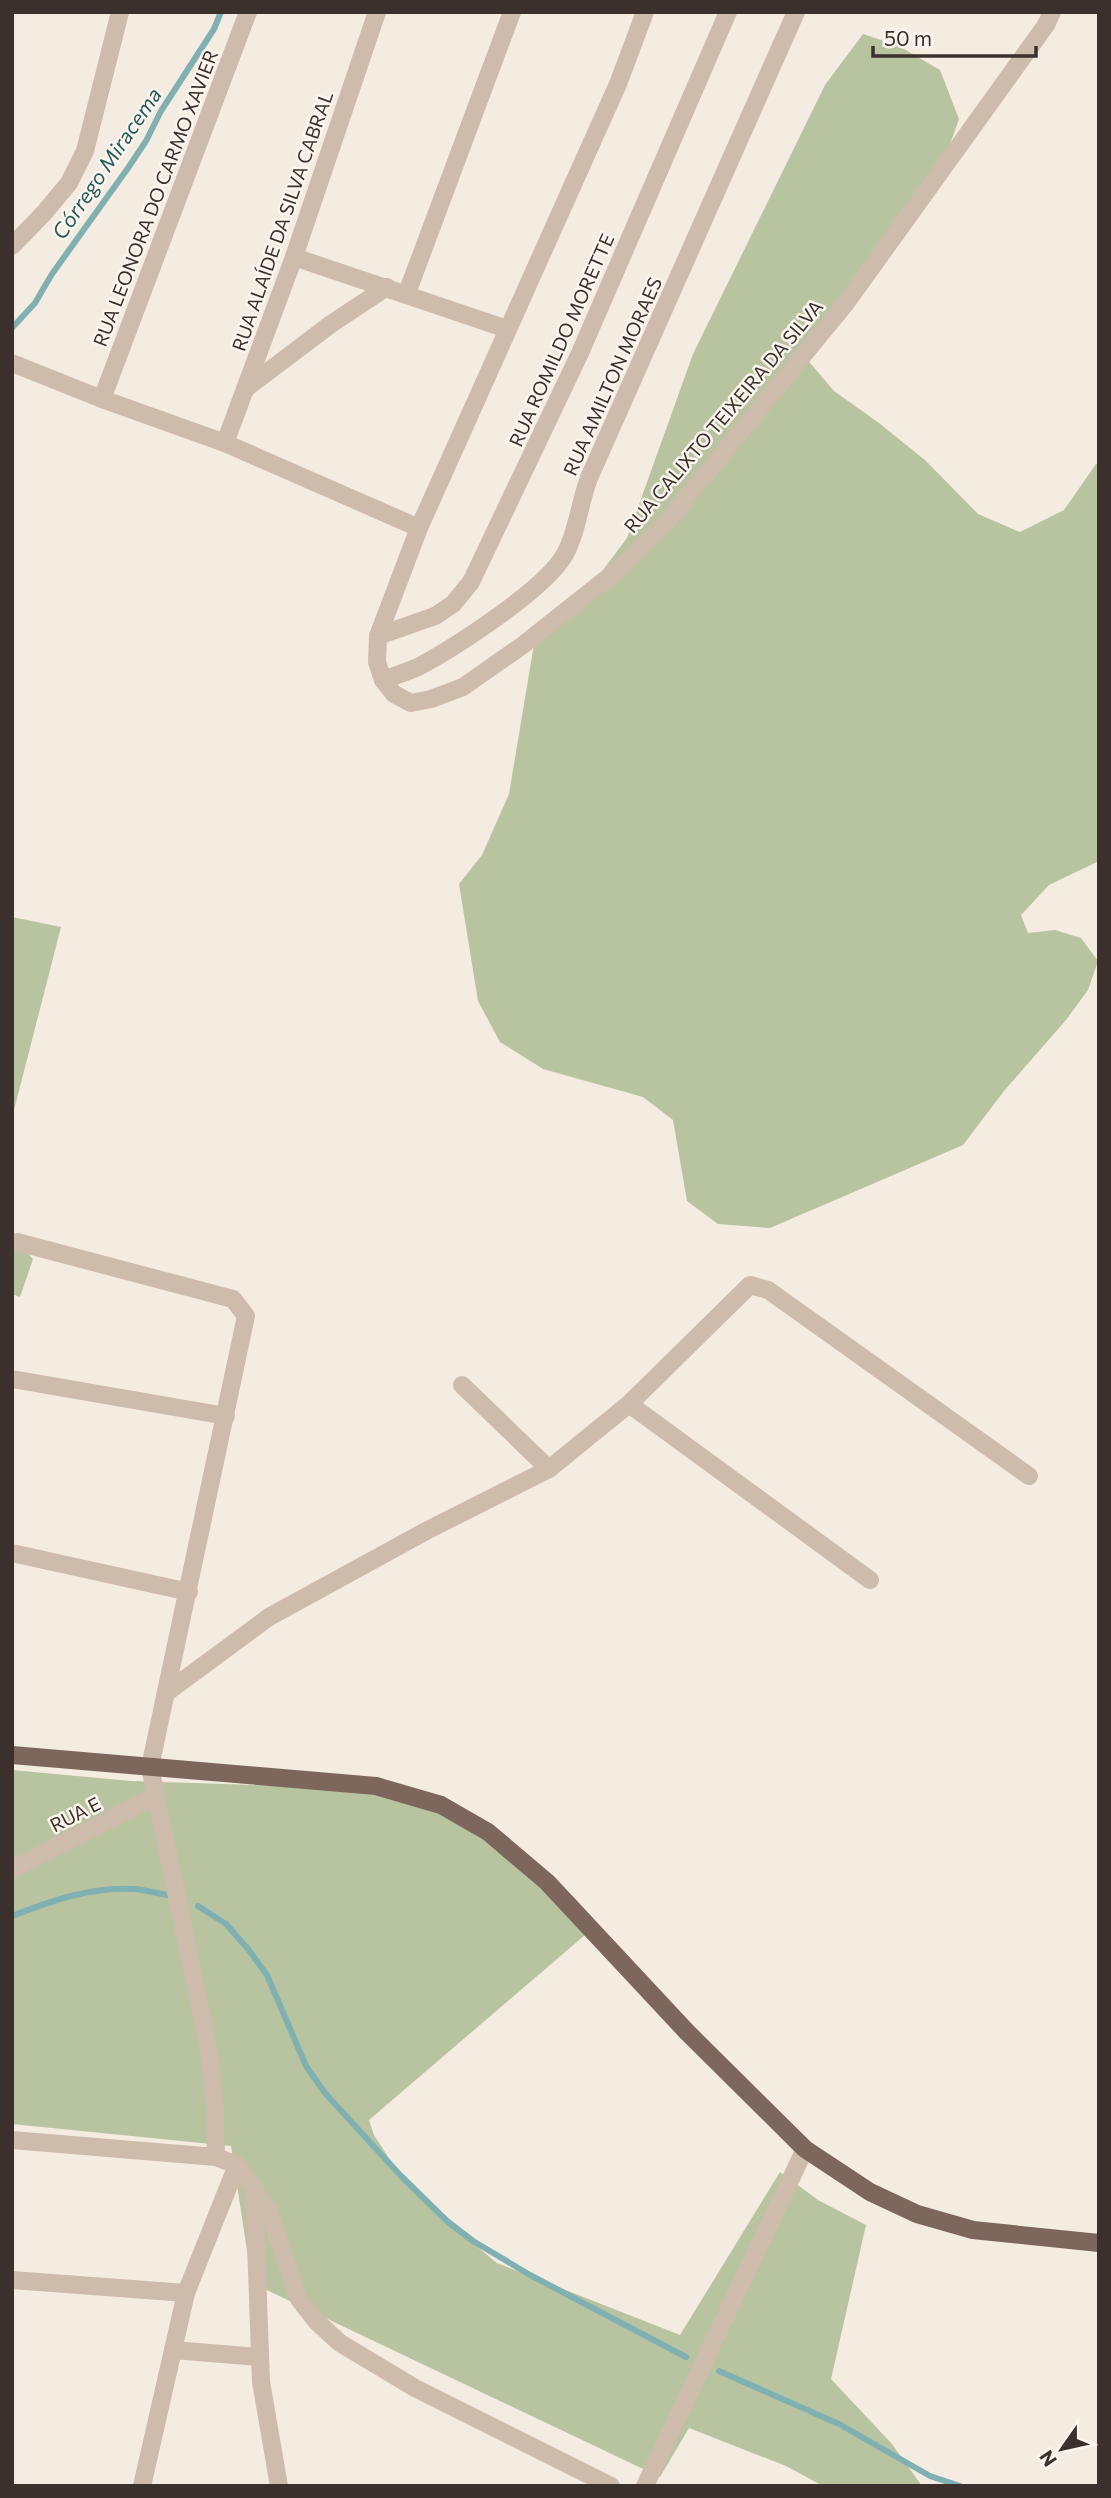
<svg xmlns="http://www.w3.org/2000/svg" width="1111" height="2498" font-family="Commissioner,sans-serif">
	<rect width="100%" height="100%" fill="#f4ebe1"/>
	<g fill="#b8c4a0">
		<path d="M 863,34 L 899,46 L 940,70 L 959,119 L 941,170 L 805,357 L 834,391 L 879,423 L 926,461 L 978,514 L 1020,532 L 1064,510 L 1096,464 L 1099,463 L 1099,861 L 1049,885 L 1021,915 L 1028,933 L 1055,930 L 1081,938 L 1098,961 L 1088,990 L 1066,1020 L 1004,1091 L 963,1145 L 770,1228 L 718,1224 L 687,1201 L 673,1120 L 643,1097 L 543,1069 L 500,1042 L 478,1001 L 459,884 L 482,855 L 509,794 L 535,638 L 573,610 L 627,538 L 693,354 L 825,85 Z"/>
		<path d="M 12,917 L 61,927 L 12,1118 Z"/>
		<path d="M 12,1237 L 33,1259 L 20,1297 L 12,1294 Z"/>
		<path d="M 12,1770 L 131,1781 L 314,1787 L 399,1794 L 459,1819 L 514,1857 L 585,1935 L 369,2120 L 374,2135 L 401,2177 L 436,2213 L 497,2263 L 680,2335 L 780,2172 L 818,2200 L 866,2225 L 831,2379 L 892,2444 L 922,2486 L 823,2486 L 786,2466 L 689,2428 L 660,2477 L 252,2283 L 231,2146 L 12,2124 Z"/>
	</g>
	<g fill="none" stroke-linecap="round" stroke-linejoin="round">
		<g stroke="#7fb0b2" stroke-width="6">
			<path d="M 12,328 L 35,303 L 52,274 L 128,168 L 146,141 L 161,111 L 214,29 L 221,12"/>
			<path d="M 198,1906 L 226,1924 L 248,1949 L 267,1975 L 306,2066 L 325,2093 L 400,2175 L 447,2221 L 473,2241 L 530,2275 L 686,2357"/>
			<path d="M 12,1916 C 51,1901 92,1886 135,1889 C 145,1890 157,1893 167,1895"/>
			<path d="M 719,2371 L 839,2424 L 930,2476 L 960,2486"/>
		</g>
		<g stroke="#cdbbac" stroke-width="18">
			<path d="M 645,12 L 618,84 L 419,528 L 378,636 L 377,662 L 383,680 L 394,694 L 411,703 L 431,699 L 463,687 L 523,645 L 620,568 L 668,520 L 846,303 L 1046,25 L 1052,12"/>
			<path d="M 12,246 L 44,213 L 69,183 L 85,151 L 120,12"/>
			<path d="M 294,257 L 507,329"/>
			<path d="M 407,293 L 512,12"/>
			<path d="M 12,363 L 102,399 L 225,443 L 419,528"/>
			<path d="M 245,389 L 331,324 L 387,287"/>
			<path d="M 102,399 L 248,12"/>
			<path d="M 225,443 L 294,257 L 377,12"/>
			<path d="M 378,636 L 435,616 L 453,604 L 471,582 L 580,353 L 728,12"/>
			<path d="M 383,680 C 394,676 407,672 418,667 C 454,648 547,588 565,554 C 577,533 580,501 589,478 L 796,12"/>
			<path d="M 12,1243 L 17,1242 L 233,1299 L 246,1316 L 150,1767 L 209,2051 L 215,2113 L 216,2157 L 12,2140"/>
			<path d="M 12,1379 L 226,1416"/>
			<path d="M 462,1385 L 549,1469"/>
			<path d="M 629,1404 L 870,1580"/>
			<path d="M 12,1553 L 189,1592"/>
			<path d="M 166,1693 L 269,1617 L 426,1531 L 549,1469 L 629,1404 L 750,1285 L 768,1290 L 1029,1476"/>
			<path d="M 12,1869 L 156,1796"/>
			<path d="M 216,2157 L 237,2165 L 268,2209 L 299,2299 L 316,2321 L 340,2343 L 415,2388 L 611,2486"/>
			<path d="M 254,2189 L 261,2382 L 279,2486"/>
			<path d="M 12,2280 L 186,2293"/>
			<path d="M 173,2350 L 260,2357"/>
			<path d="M 142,2486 L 186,2293 L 237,2165"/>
			<path d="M 645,2486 L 805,2149"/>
		</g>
		<path stroke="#7d675c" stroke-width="18" d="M 12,1755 L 376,1786 L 441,1805 L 488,1832 L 547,1882 L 686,2031 L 805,2149 L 870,2192 L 917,2214 L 973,2230 L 1099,2243"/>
	</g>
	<g text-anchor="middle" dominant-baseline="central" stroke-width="5" stroke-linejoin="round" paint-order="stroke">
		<g font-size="19" fill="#3b302b" stroke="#fbf5ee">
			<text transform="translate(155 198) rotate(-69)">RUA LEONORA DO CARMO XAVIER</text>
			<text transform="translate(282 221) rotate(-71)">RUA ALAÍDE DA SILVA CABRAL</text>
			<text transform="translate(561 340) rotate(-66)">RUA ROMILDO MORETTE</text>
			<text transform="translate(612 376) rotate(-66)">RUA AMILTON MORAES</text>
			<text transform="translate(723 416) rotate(-50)">RUA CALIXTO TEIXEIRA DA SILVA</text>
			<text transform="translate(75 1814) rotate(-27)">RUA E</text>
		</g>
		<g font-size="21" font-style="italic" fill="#1f5a5e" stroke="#fbf5ee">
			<text transform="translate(106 163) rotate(-56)">Córrego Miracema</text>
		</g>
	</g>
	<rect width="1111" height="2498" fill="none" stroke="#3b302b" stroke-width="28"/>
	<g transform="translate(1062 2449) rotate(236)" stroke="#fbf5ee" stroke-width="5" paint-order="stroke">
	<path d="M0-5L12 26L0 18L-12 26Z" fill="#3b302b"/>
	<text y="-10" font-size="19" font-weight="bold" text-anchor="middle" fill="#3b302b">N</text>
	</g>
	<path d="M873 46v10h163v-10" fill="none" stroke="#3b302b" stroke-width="3.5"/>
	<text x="884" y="46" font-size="21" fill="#3b302b" stroke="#fbf5ee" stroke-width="5" paint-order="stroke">50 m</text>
</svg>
